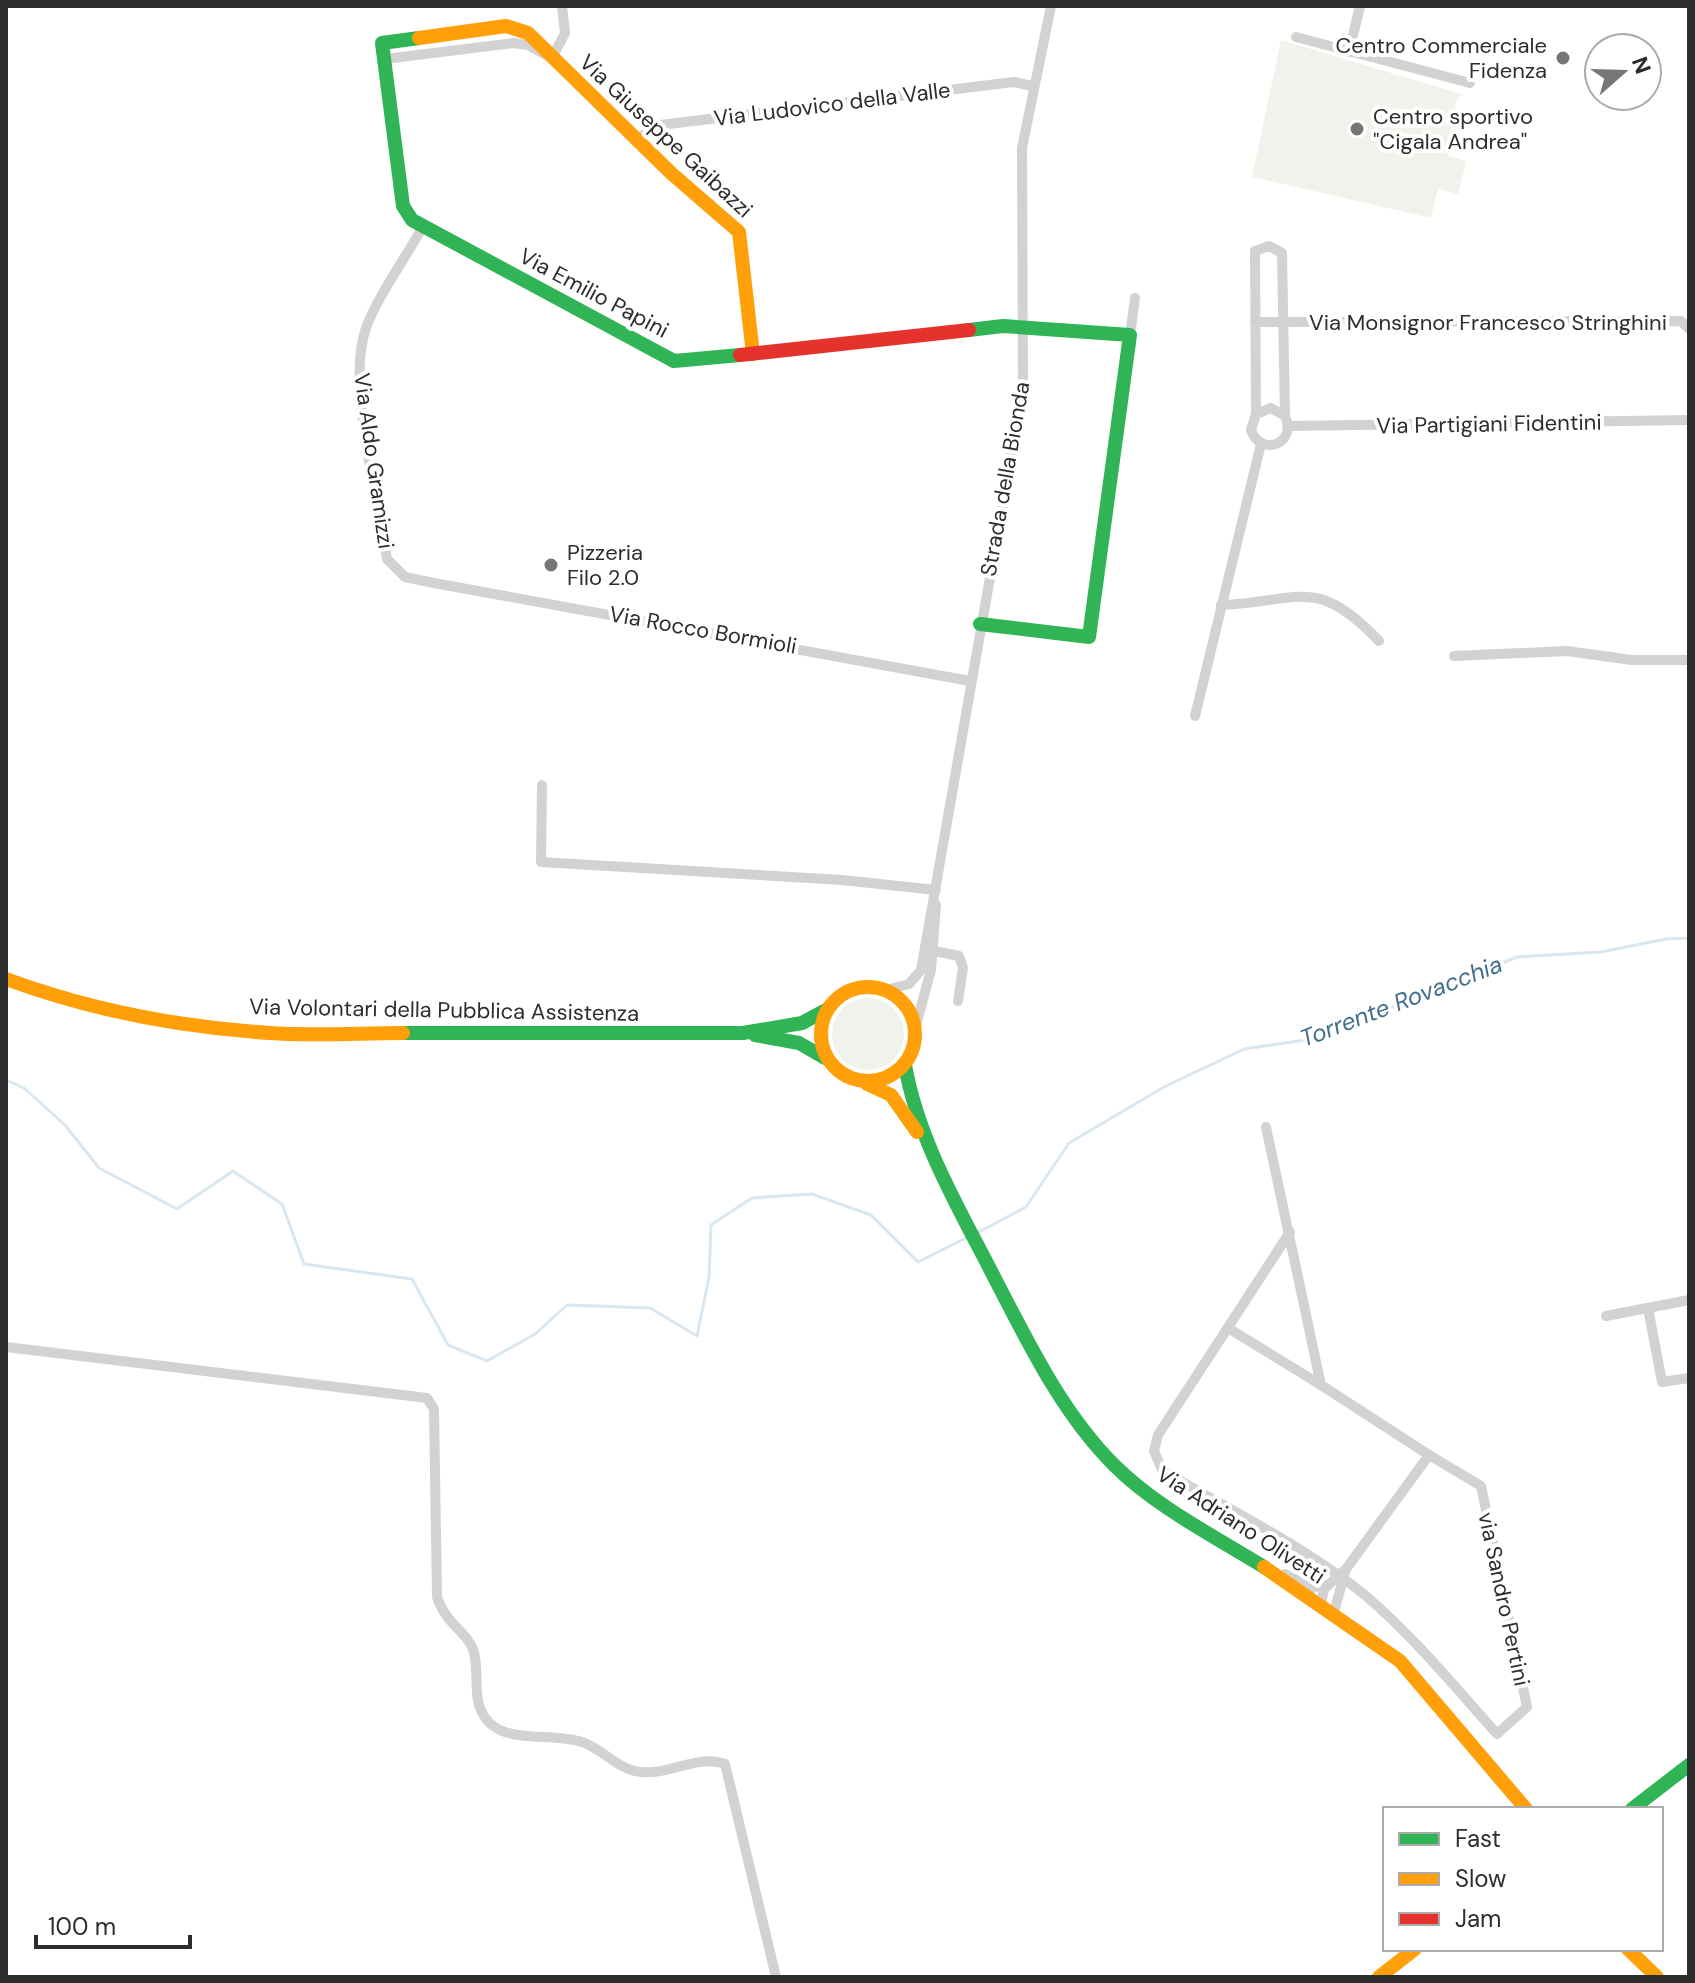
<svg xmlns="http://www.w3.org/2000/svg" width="1695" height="1983" font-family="'DM Sans',sans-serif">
	<rect width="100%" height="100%" fill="#fff"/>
	<g fill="#f0f3eb">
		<path d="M 1281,40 L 1461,94 L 1456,102 L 1448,156 L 1466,161 L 1458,194 L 1438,189 L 1431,218 L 1252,177 Z"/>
		<circle cx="868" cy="1034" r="36"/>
	</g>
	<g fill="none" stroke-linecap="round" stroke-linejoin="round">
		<g stroke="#d8e7f0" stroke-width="3">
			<path d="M 6,1080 L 24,1088 L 65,1125 L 99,1168 L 177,1209 L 233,1171 L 282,1204 L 304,1264 L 412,1279 L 448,1345 L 487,1361 L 535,1334 L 567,1305 L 650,1308 L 697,1336 L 709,1277 L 711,1225 L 752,1198 L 812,1194 L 871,1215 L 918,1262 L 970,1236"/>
			<path d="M 977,1233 L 1026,1207 L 1069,1143 L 1164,1087 L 1244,1049 L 1312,1039 L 1517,957 L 1601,952 L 1666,939 L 1689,938"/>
		</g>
		<g stroke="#d2d2d2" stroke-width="10">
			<path d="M 1296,37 L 1470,83"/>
			<path d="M 1349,52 L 1360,6"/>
			<path d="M 385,59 L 514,43 L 528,45 L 552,58 L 565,33 L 562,6"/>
			<path d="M 638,141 L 652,126 L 1014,82 L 1032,86"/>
			<path d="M 423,226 C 407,256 377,297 366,328 C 346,384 378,498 387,559 L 405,577 L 434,583 L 970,681"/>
			<path d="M 1255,322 L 1681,321 L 1689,329"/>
			<path d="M 1130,335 L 1135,298"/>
			<path d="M 1256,414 L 1255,251 L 1269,246 L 1282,253 L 1285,416 C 1298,443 1261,458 1251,430 L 1256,414 L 1271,408 L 1285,416"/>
			<path d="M 1289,426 L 1689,420"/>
			<path d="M 1221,605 C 1300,602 1315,574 1379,641"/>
			<path d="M 1454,656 L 1567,651 L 1632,660 L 1689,660"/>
			<path d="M 1195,716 L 1261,444"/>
			<path d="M 542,785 L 541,862 L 842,880 L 936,890"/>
			<path d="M 930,950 L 959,956 L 963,968 L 958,1001"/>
			<path d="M 886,990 L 909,984 L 921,970 L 1023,390 L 1022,148 L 1051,6"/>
			<path d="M 915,1029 L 931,970 L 936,905"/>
			<path d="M 1266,1127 L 1321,1385 L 1429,1455 L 1346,1569"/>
			<path d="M 1290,1232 L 1158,1435 L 1154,1451 L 1162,1470 C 1227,1509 1308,1548 1366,1596 C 1414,1637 1455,1687 1497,1734 L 1527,1707 L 1481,1486 L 1429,1455"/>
			<path d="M 1648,1308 L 1662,1382 L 1689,1378"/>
			<path d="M 1606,1316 L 1689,1300"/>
			<path d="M 1228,1328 L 1321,1385"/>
			<path d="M 6,1347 L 427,1398 L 434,1409 L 437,1597 C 446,1625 468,1632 474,1652 C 478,1668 475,1685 478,1701 C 489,1750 545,1730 582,1742 C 603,1749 618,1770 641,1772 C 670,1775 698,1754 725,1764 L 776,1977"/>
			<path d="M 1285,1574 L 1311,1588 L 1327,1585"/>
			<path d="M 1321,1604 L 1324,1589 L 1346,1569 L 1334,1612"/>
		</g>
		<g stroke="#30b455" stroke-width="14">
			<path d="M 419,38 L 382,43 L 403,206 L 412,220 L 674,361 L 740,355"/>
			<path d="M 969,330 L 1003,326 L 1130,335 L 1089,637 L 980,624"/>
			<path d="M 403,1033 L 743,1033 L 802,1023 L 828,1009"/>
			<path d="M 755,1035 L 799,1043 L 825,1058"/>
			<path d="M 905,1065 C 918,1139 957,1205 991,1271 C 1026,1338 1060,1411 1114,1465 C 1156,1507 1214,1536 1264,1567"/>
			<path d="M 1632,1809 L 1689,1765"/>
		</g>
		<g stroke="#ff9f0a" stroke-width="14">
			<path d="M 419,38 L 506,26 L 528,33 L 671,173 L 739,232 L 753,354"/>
			<path d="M 6,979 C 90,1010 180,1027 269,1033 C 313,1036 359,1033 403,1033"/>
			<circle cx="868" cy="1034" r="47"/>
			<path d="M 867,1084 L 891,1095 L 917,1132"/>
			<path d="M 1264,1567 L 1400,1661 L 1526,1809"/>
			<path d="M 1628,1949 L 1657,1977"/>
			<path d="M 1379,1977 L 1415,1949"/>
		</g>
		<path stroke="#e5322d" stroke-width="14" d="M 740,355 L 969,330"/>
	</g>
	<g fill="#767676" stroke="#fff" stroke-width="3">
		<circle cx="1563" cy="58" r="8"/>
		<circle cx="1357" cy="129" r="8"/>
		<circle cx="551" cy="565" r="8"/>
	</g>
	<g text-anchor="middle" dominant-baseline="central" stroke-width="8" stroke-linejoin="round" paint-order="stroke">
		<g font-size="22" fill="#2d2d2d" stroke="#fff" text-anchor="start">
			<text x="1547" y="45" text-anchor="end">Centro Commerciale<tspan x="1547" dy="25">Fidenza</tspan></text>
			<text x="1373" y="116">Centro sportivo<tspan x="1373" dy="25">"Cigala Andrea"</tspan></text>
			<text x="567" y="552">Pizzeria<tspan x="567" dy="25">Filo 2.0</tspan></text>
		</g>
		<g font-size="22" fill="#2d2d2d" stroke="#fff">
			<text transform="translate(832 104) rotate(-7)">Via Ludovico della Valle</text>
			<text transform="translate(666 136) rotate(43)">Via Giuseppe Gaibazzi</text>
			<text transform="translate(594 293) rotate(28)">Via Emilio Papini</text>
			<text x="1488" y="322">Via Monsignor Francesco Stringhini</text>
			<text transform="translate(1489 424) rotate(-1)">Via Partigiani Fidentini</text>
			<text transform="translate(374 461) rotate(82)">Via Aldo Gramizzi</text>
			<text transform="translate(1005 479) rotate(-80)">Strada della Bionda</text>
			<text transform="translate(703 630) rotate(10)">Via Rocco Bormioli</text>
			<text transform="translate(444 1010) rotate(1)">Via Volontari della Pubblica Assistenza</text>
			<text transform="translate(1241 1525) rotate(33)">Via Adriano Olivetti</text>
			<text transform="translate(1504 1599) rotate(78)">via Sandro Pertini</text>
		</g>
		<g font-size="24" font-style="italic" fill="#406f8a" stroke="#fff">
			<text transform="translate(1401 1001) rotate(-21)">Torrente Rovacchia</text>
		</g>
	</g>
	<rect width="1695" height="1983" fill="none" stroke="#2d2d2d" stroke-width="16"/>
	<rect x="1383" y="1807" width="280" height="144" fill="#ffffff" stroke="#ababab" stroke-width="2"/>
	<rect x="1399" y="1833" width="40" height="12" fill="#30b455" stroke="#ababab" stroke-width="2"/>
	<text x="1455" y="1847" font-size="24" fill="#2d2d2d">Fast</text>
	<rect x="1399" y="1873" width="40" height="12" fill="#ff9f0a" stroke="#ababab" stroke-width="2"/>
	<text x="1455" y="1887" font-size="24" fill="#2d2d2d">Slow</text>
	<rect x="1399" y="1913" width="40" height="12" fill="#e5322d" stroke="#ababab" stroke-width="2"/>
	<text x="1455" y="1927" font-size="24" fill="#2d2d2d">Jam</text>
	<g transform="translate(1623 72) rotate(70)"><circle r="38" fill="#ffffff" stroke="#ababab" stroke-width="2"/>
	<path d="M0-6L14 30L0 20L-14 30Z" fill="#767676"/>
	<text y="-12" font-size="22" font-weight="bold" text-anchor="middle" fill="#2d2d2d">N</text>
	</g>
	<path d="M36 1935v12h154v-12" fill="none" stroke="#2d2d2d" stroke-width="4"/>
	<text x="48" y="1935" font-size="24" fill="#2d2d2d" stroke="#ffffff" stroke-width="6" paint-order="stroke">100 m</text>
</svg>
